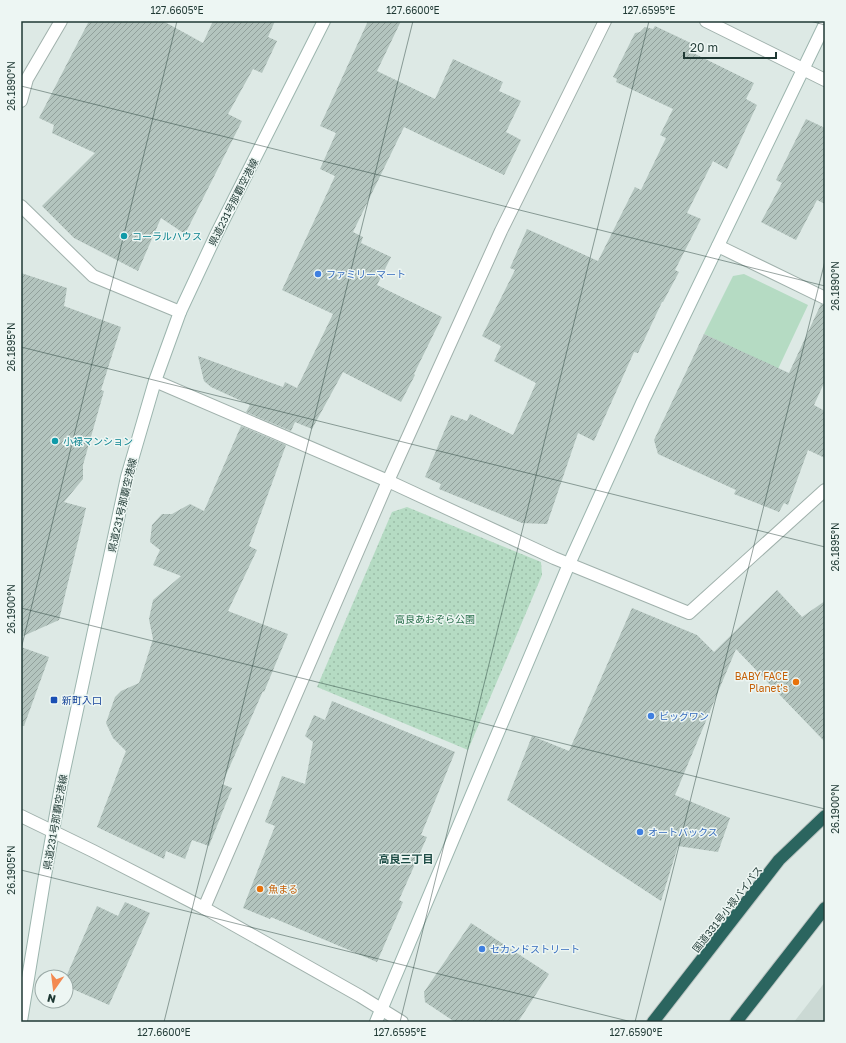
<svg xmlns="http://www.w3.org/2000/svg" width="846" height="1043" font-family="'Golos Text','Noto Sans JP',sans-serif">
	<defs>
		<pattern id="park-dots" width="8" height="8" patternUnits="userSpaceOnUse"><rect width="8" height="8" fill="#b5dbc3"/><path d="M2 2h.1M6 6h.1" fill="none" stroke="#9bbda8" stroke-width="1.8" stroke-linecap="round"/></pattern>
		<pattern id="building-hatch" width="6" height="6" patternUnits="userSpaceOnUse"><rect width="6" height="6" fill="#b3c4be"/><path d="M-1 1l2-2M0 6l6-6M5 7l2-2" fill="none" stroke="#91a09b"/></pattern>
	</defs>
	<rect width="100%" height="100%" fill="#dde9e5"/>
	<path fill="#cbd9d4" d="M 825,982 L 825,1022 L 794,1022 Z"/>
	<path fill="url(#park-dots)" d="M 407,507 L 541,562 L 542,575 L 468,750 L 317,687 L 392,512 Z"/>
	<path fill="#b5dbc3" d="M 744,274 L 808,305 L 778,369 L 704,334 L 733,276 Z"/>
	<g fill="url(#building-hatch)">
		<path d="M 89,21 L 163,21 L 203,43 L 213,21 L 275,21 L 268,37 L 277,41 L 262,73 L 253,69 L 228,114 L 242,121 L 185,234 L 161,218 L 138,271 L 74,238 L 42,206 L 95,153 L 52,133 L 54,125 L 39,118 Z"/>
		<path d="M 368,21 L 401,21 L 377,71 L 435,99 L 453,59 L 503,82 L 499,91 L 521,101 L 506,132 L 521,140 L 504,175 L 404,127 L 353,232 L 363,237 L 361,243 L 391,257 L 377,285 L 442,317 L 414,374 L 415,375 L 401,402 L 343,372 L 312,429 L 295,422 L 291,431 L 246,412 L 250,405 L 211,387 L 204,381 L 198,356 L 283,387 L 285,382 L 297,388 L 333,314 L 282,290 L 335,176 L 320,169 L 336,133 L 320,126 Z"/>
		<path d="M 655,26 L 695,45 L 691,52 L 754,83 L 746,99 L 757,105 L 727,169 L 713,161 L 687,213 L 701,219 L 675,270 L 679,272 L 663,302 L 662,302 L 638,353 L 634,352 L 594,441 L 578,433 L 547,524 L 522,523 L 439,489 L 441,484 L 425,477 L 451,415 L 467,421 L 470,414 L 513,435 L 536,383 L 494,361 L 501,346 L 482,336 L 515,270 L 510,268 L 527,229 L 598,261 L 635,187 L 641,190 L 666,138 L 660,135 L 673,109 L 616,82 L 617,79 L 613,77 L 635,33 L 640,32 L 645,27 L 653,29 Z"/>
		<path d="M 806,119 L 825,128 L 825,204 L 817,200 L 796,240 L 761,222 L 782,183 L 776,180 Z"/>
		<path d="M 21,273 L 67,288 L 64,306 L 121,327 L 101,390 L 104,391 L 83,465 L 83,479 L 64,502 L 86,508 L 59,620 L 21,637 Z"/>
		<path d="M 821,304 L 825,305 L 825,381 L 814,405 L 825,411 L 825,458 L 808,450 L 788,505 L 784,503 L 779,512 L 734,494 L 736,490 L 658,454 L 654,440 L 704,334 L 789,373 Z"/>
		<path d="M 241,426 L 286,445 L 249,546 L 257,550 L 228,611 L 288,634 L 264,692 L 263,691 L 222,784 L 232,788 L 209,846 L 192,840 L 185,859 L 166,851 L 164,859 L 97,827 L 126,751 L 113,738 L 106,723 L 115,697 L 121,691 L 139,683 L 153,639 L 149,619 L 153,600 L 181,576 L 153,565 L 160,550 L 150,542 L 152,525 L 162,514 L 172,514 L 190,504 L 204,511 Z"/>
		<path d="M 777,590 L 802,617 L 825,601 L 825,742 L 736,649 L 675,795 L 730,818 L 718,852 L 678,846 L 661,901 L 507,800 L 532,736 L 569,751 L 632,608 L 697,635 L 714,652 Z"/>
		<path d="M 21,647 L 49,657 L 24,726 L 21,726 Z"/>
		<path d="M 332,701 L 455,752 L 421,835 L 427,837 L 399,900 L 403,902 L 377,962 L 271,917 L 270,919 L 243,908 L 275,826 L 265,822 L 282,776 L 305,784 L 313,742 L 305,736 L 314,715 L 325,720 Z"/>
		<path d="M 125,902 L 150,913 L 109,1005 L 66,986 L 66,977 L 97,906 L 118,916 Z"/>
		<path d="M 471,923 L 549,974 L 518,1022 L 455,1022 L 425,1002 L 424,992 Z"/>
	</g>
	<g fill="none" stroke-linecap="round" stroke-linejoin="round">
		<g stroke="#a0b1ac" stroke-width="14">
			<g id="street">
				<path d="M 706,21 L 825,80"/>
				<path d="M 21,101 L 27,79 L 61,21"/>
				<path d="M 21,206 L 93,276 L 180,312"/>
				<path d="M 718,246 L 825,298"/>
				<path d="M 155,381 L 388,481 L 554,558 L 689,613 L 825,490"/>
				<path d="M 21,816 L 93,851 L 204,908 L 360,996 L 402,1022"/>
				<path d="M 204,908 L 388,481 L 501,231 L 605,21"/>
			</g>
		</g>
		<g stroke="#9cb5ae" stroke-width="14">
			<g id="secondary">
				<path d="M 21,1021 L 44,881 L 63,775 L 127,477 L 155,381 L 180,312 L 216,235 L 324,21"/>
				<path d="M 376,1022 L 569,564 L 643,401 L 825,24"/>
			</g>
		</g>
		<g stroke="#bcc4c2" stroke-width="14">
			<g id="highway">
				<path d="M 653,1022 L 779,860 L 825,816"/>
				<path d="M 736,1022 L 825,908"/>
			</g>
		</g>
		<use href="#street" stroke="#fff" stroke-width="12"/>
		<use href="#secondary" stroke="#fff" stroke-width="12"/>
		<use href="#highway" stroke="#2b655f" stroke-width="12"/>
	</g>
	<path fill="none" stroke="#1f3934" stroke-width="1" stroke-opacity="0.45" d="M 810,21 L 825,25M 21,86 L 825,286M 21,347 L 825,547M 21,608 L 825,809M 21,649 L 177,21M 21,870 L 632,1022M 164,1022 L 413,21M 400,1022 L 649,21M 635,1022 L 825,261"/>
	<g fill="#0f9aa8" stroke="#edf6f3" stroke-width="1.5">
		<circle cx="124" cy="236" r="4"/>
		<circle cx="55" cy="441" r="4"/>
	</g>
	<g fill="#3f7fe0" stroke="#edf6f3" stroke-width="1.5">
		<circle cx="318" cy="274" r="4"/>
		<circle cx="651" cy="716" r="4"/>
		<circle cx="640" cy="832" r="4"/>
		<circle cx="482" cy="949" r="4"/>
	</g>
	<g fill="#e8710a" stroke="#edf6f3" stroke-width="1.5">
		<circle cx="796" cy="682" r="4"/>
		<circle cx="260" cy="889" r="4"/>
	</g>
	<rect fill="#1a4fb4" stroke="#edf6f3" stroke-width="1.5" x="50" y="696" width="8" height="8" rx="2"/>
	<g text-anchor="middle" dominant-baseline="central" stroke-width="3" stroke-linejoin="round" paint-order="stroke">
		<g font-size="10" fill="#1f3934" stroke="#edf6f3">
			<text transform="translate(233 202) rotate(-63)">県道231号那覇空港線</text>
			<text transform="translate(122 505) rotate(-77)">県道231号那覇空港線</text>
			<text transform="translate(55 822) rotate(-80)">県道231号那覇空港線</text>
			<text transform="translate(727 909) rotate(-52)">国道331号小禄バイパス</text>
		</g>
		<g font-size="10" fill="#0d838f" stroke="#edf6f3" text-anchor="start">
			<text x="132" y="236">コーラルハウス</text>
			<text x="63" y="441">小禄マンション</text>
		</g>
		<g font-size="10" fill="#366cbe" stroke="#edf6f3" text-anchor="start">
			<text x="326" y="274">ファミリーマート</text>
			<text x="659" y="716">ビッグワン</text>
			<text x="648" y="832">オートバックス</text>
			<text x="490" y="949">セカンドストリート</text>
		</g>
		<g font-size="10" fill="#296f4b" stroke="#edf6f3">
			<text x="435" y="619">高良あおぞら公園</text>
		</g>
		<g font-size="10" fill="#c56008" stroke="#edf6f3" text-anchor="end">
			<text x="788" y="676">BABY FACE<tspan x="788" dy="12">Planet's</tspan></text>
			<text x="268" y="889" text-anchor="start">魚まる</text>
		</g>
		<g font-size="10" fill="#164399" stroke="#edf6f3" text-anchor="start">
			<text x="62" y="700">新町入口</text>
		</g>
		<g font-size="11" font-weight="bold" fill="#1b4a43" stroke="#edf6f3">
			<text x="406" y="858">高良三丁目</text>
		</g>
	</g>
	<rect width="846" height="1043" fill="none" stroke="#edf6f3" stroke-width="44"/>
	<g transform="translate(54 989) rotate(194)"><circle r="19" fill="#edf6f3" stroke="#9baaa7"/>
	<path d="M0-3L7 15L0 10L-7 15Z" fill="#f38951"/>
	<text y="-6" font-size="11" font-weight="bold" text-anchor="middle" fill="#1f3934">N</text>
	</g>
	<path d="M684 52v6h92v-6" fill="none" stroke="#1f3934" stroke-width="2"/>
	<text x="690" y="52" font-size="12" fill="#1f3934" stroke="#edf6f3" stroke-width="3" paint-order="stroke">20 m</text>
	<rect x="22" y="22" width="802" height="999" fill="none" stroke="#1f3934" stroke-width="1.5"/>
	<g font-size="10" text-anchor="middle" fill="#1f3934">
		<text x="177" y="14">127.6605°E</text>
		<text x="413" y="14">127.6600°E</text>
		<text x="649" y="14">127.6595°E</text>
		<text transform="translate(11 86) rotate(-90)" y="4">26.1890°N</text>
		<text transform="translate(835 286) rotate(-90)" y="4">26.1890°N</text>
		<text transform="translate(11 347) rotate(-90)" y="4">26.1895°N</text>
		<text transform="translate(835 547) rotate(-90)" y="4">26.1895°N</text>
		<text transform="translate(11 609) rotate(-90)" y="4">26.1900°N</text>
		<text transform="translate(835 809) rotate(-90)" y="4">26.1900°N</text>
		<text transform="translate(11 870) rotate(-90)" y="4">26.1905°N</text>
		<text x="164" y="1036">127.6600°E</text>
		<text x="400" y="1036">127.6595°E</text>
		<text x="636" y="1036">127.6590°E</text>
	</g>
</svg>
